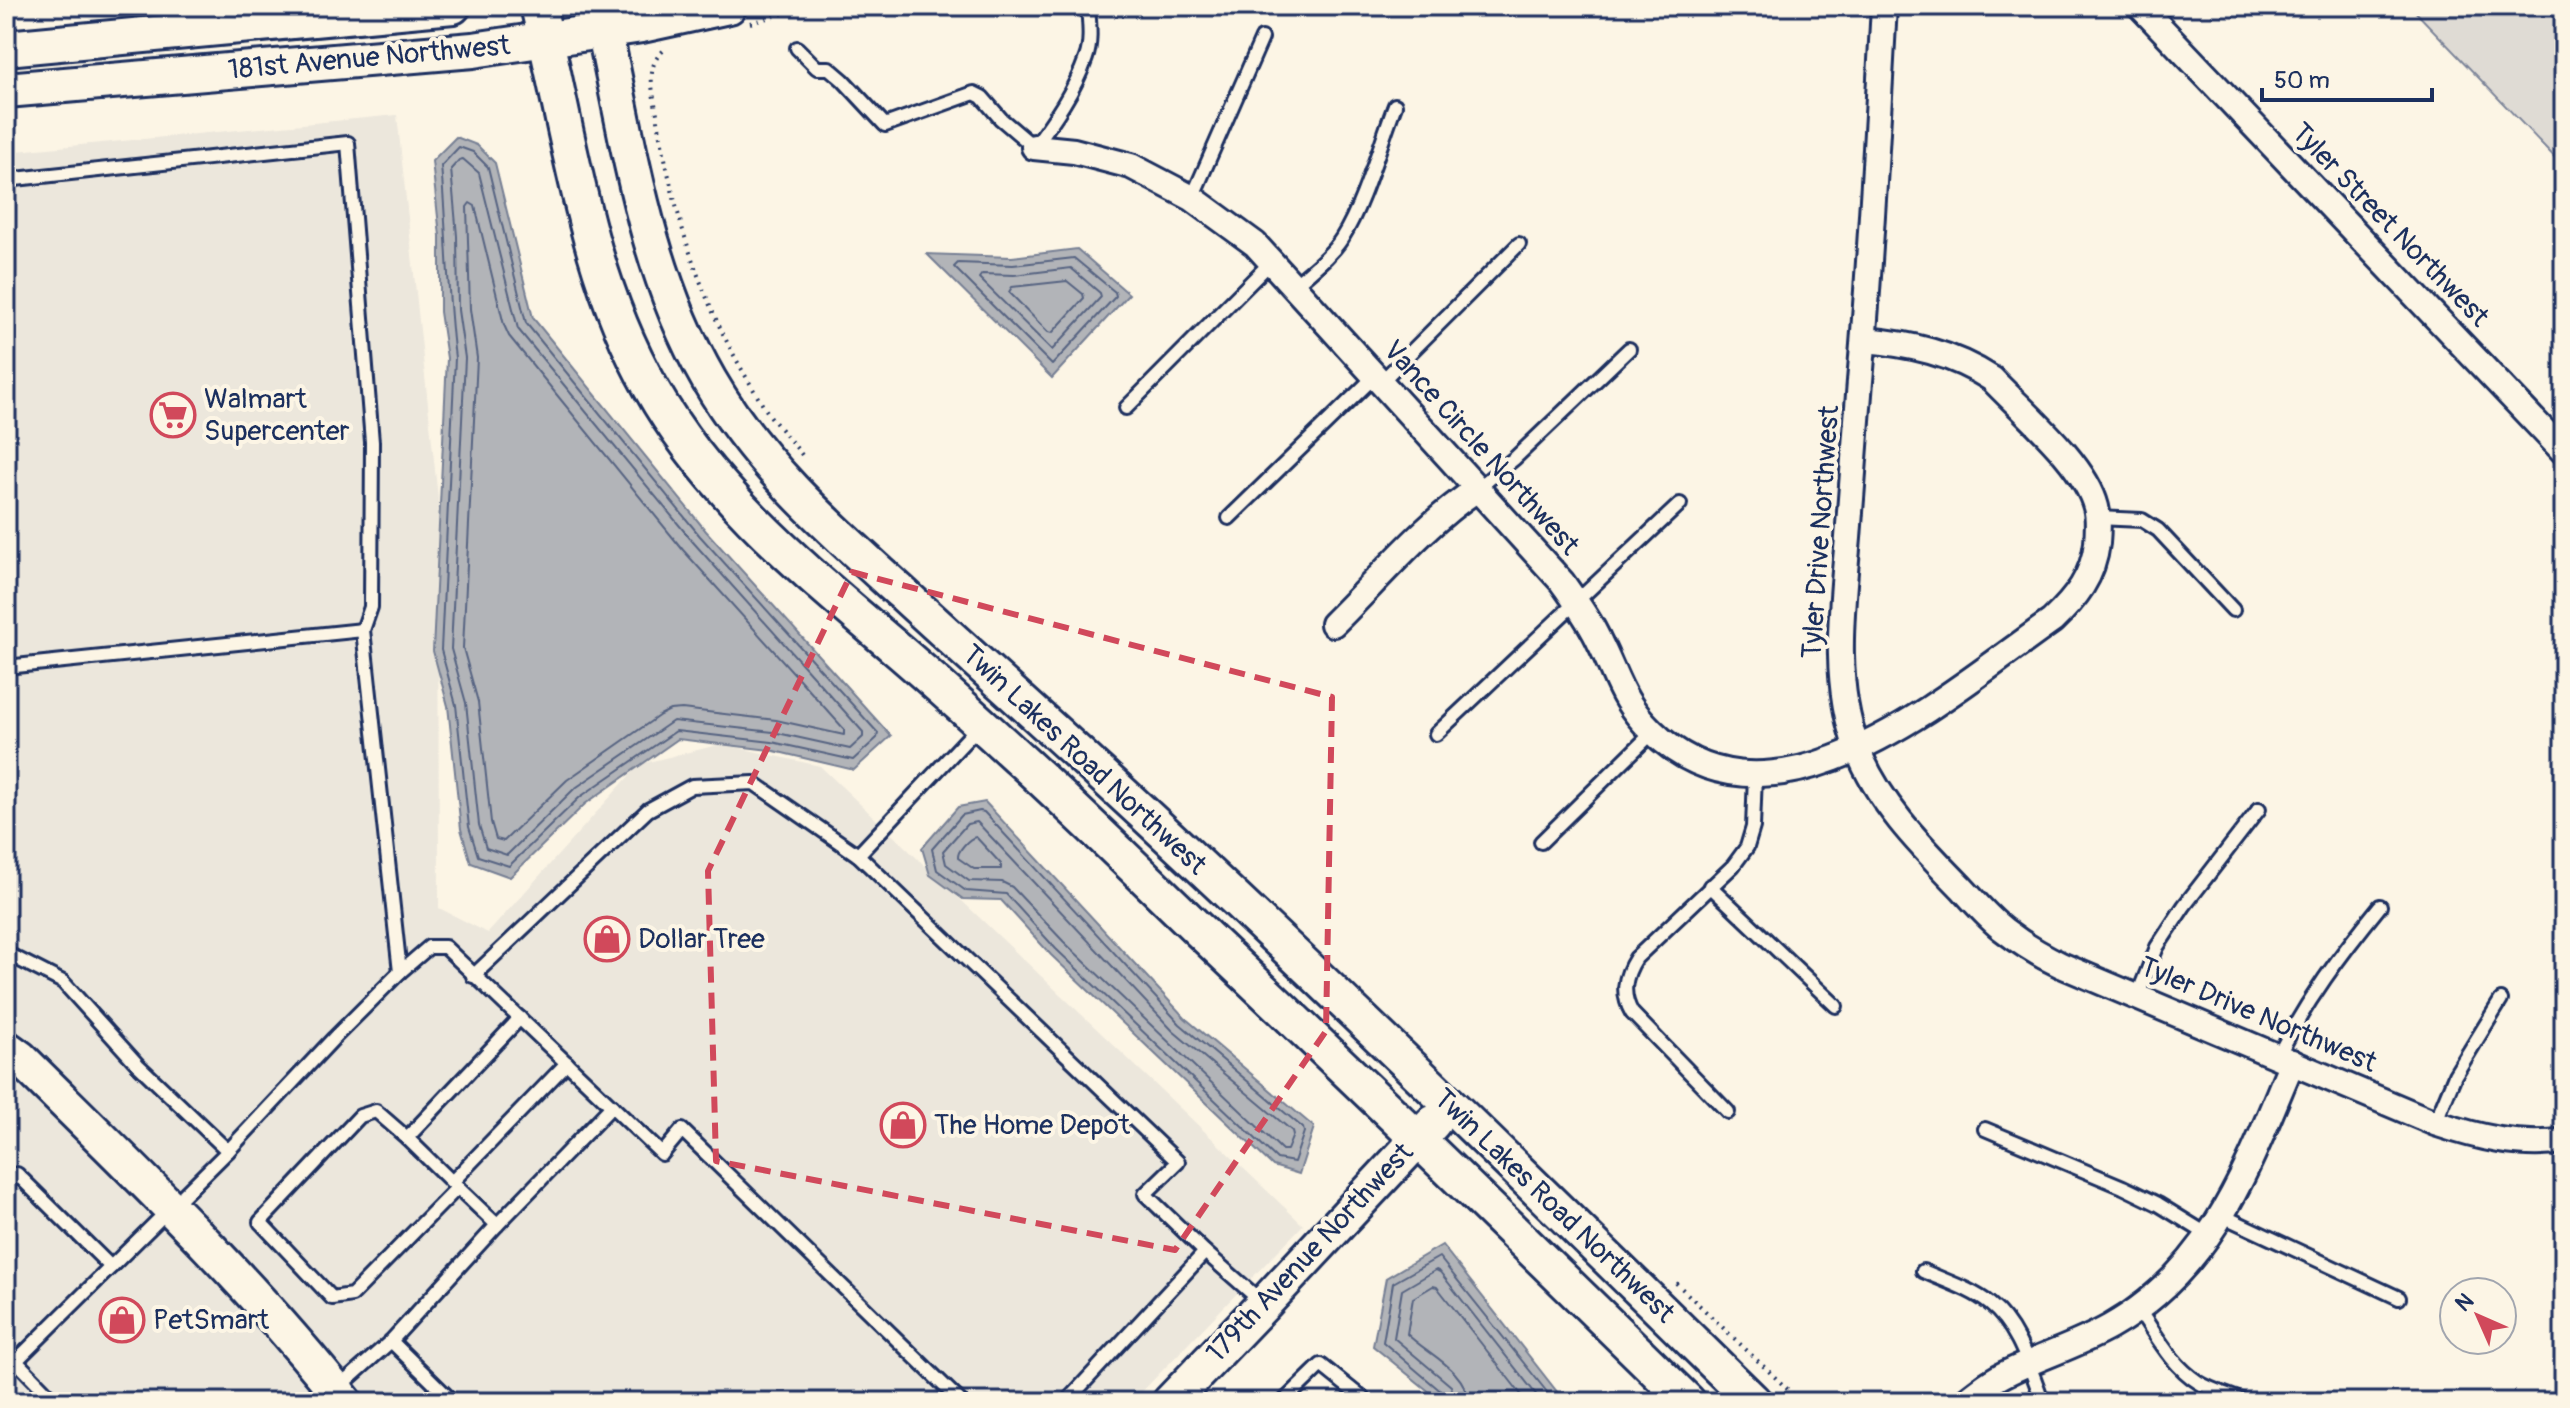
<svg xmlns="http://www.w3.org/2000/svg" width="2570" height="1408" font-family="Pangolin,sans-serif">
	<rect width="100%" height="100%" fill="#fcf5e5"/>
	<filter id="ink" filterUnits="userSpaceOnUse"><feTurbulence type="fractalNoise" baseFrequency=".0125" numOctaves="2"/><feDisplacementMap in="SourceGraphic" scale="16" xChannelSelector="R" yChannelSelector="G"/><feConvolveMatrix kernelMatrix="1 2 1 2 8 2 1 2 1" color-interpolation-filters="sRGB"/></filter>
	<g filter="url(#ink)">
		<path fill="#ece7dc" d="M 397,115 L 438,498 L 439,908 L 488,933 L 640,764 L 722,744 L 820,766 L 1303,1225 L 1132,1402 L 6,1402 L 6,152 Z"/>
		<path fill="#dfdbd4" stroke="#7d8599" stroke-width="2" d="M 2410,6 L 2564,6 L 2564,167 Z"/>
		<g fill="#b2b4b8" stroke="#767f94" stroke-width="2">
			<path d="M 456,137 L 477,145 L 495,163 L 533,318 L 706,531 L 891,736 L 854,770 L 770,750 L 678,739 L 585,804 L 510,877 L 471,863 L 461,829 L 448,706 L 433,651 L 447,358 L 440,312 L 440,236 L 432,161 Z"/>
			<path d="M 1077,249 L 1129,294 L 1052,378 L 927,254 L 1012,257 Z"/>
			<path d="M 985,802 L 1185,1018 L 1314,1127 L 1299,1174 L 1273,1166 L 1051,955 L 1001,900 L 963,899 L 930,875 L 922,848 L 958,807 Z"/>
			<path d="M 1442,1245 L 1565,1402 L 1442,1402 L 1373,1346 L 1386,1278 Z"/>
		</g>
		<g fill="none" stroke-linecap="round" stroke-linejoin="round">
			<g stroke="#576482" stroke-width="2">
				<path d="M 459,147 L 473,152 L 488,167 L 526,323 L 700,536 L 878,733 L 877,738 L 853,760 L 772,742 L 676,731 L 580,797 L 509,866 L 478,856 L 469,827 L 456,705 L 441,650 L 455,358 C 447,294 447,230 441,166 Z"/>
				<path d="M 463,159 L 479,173 L 518,329 L 693,542 L 863,732 L 863,737 L 850,749 L 773,732 L 673,721 L 574,789 L 507,855 L 486,848 L 479,825 L 466,703 L 451,649 L 465,358 L 458,310 L 457,236 L 451,169 L 459,160 Z"/>
				<path d="M 470,203 L 475,206 L 504,325 L 509,336 L 683,550 L 844,729 L 844,735 L 776,720 L 682,709 L 670,710 L 660,715 L 567,780 L 504,841 L 496,839 L 491,822 L 478,702 L 463,648 L 477,358 L 470,309 L 467,207 Z"/>
				<path d="M 1074,258 L 1115,292 L 1116,296 L 1052,365 L 954,267 L 958,263 L 1013,265 Z"/>
				<path d="M 1071,268 L 1100,293 L 1101,297 L 1052,350 L 979,278 L 982,274 L 1014,275 Z"/>
				<path d="M 1067,281 L 1083,294 L 1084,298 L 1052,333 L 1048,332 L 1009,292 L 1012,287 Z"/>
				<path d="M 980,811 L 984,812 L 1180,1024 L 1303,1128 L 1304,1132 L 1294,1162 L 1277,1159 L 1056,949 L 1006,894 L 966,891 L 937,870 L 932,849 L 962,815 Z"/>
				<path d="M 977,822 L 1173,1031 L 1292,1131 L 1293,1135 L 1287,1150 L 1282,1150 L 1064,942 L 1012,887 L 1002,882 L 969,881 L 946,864 L 943,851 L 967,824 Z"/>
				<path d="M 976,837 L 1001,864 L 1001,869 L 974,869 L 958,858 C 957,851 969,838 976,837 Z"/>
				<path d="M 1446,1402 L 1443,1393 L 1383,1342 L 1393,1283 L 1439,1257 L 1555,1402"/>
				<path d="M 1456,1402 L 1451,1386 L 1394,1338 L 1402,1290 L 1436,1270 L 1440,1272 L 1542,1402"/>
				<path d="M 1468,1402 C 1467,1370 1427,1354 1407,1334 L 1413,1298 L 1433,1286 L 1437,1287 L 1527,1402"/>
			</g>
			<g stroke="#1b2f5e" stroke-width="18">
				<g id="lane">
					<path d="M 797,48 L 817,68 L 829,68 L 843,80 L 885,125 L 974,93 L 982,97 L 1001,119 L 1034,147 C 1054,120 1075,90 1086,58 C 1092,42 1089,22 1088,6"/>
					<path d="M 6,180 L 348,143 L 372,442 L 371,607 L 363,630 L 400,972 L 429,947 L 445,947 L 662,1154 L 682,1130 L 961,1402"/>
					<path d="M 1192,198 L 1262,38"/>
					<path d="M 1294,286 C 1310,271 1330,257 1342,238 C 1364,203 1380,144 1395,105"/>
					<path d="M 1381,382 L 1519,244"/>
					<path d="M 1126,408 L 1271,262"/>
					<path d="M 1477,489 L 1515,458 L 1629,349"/>
					<path d="M 1229,518 L 1375,376"/>
					<path d="M 2097,518 L 2142,520 L 2158,530 L 2233,610"/>
					<path d="M 6,667 L 363,630"/>
					<path d="M 1436,734 L 1680,504"/>
					<path d="M 1541,842 L 1653,732"/>
					<path d="M 858,855 L 980,725"/>
					<path d="M 1710,886 L 1836,1006"/>
					<path d="M 6,953 L 63,982 L 138,1065 L 228,1151 L 334,1038 L 400,972"/>
					<path d="M 473,976 L 648,810 L 692,786 L 754,783 L 858,855 L 1178,1162 L 1145,1194 L 1205,1252 L 1066,1402"/>
					<path d="M 2137,997 L 2157,947 L 2184,906 L 2259,809"/>
					<path d="M 2278,1056 C 2307,1000 2340,955 2380,906"/>
					<path d="M 1728,1112 L 1632,1013 C 1621,994 1624,977 1636,958 L 1733,866 L 1747,847 L 1753,827 L 1755,775"/>
					<path d="M 2435,1123 L 2455,1075 L 2501,1000"/>
					<path d="M 1985,1129 L 2123,1187 L 2158,1204 L 2210,1236"/>
					<path d="M 407,1138 L 376,1111 L 360,1116 L 260,1222 L 332,1298 L 352,1295 L 458,1187"/>
					<path d="M 452,1182 L 407,1138 L 520,1018"/>
					<path d="M 6,1185 L 17,1174 L 111,1267"/>
					<path d="M 2223,1216 L 2399,1298"/>
					<path d="M 497,1225 L 452,1182 L 567,1063"/>
					<path d="M 1205,1252 L 1263,1303"/>
					<path d="M 1923,1271 C 1945,1281 1971,1289 1990,1304 C 2019,1327 2030,1369 2043,1402"/>
					<path d="M 2138,1309 C 2156,1334 2171,1365 2198,1382 C 2212,1391 2230,1395 2245,1402"/>
					<path d="M 391,1341 L 453,1402"/>
					<path d="M 6,1351 L 16,1361 L 228,1151"/>
					<path d="M 16,1361 L 56,1402"/>
					<path d="M 336,1390 L 391,1341 L 497,1225 L 612,1106"/>
					<path d="M 1283,1402 L 1321,1365 L 1367,1402"/>
				</g>
			</g>
			<g stroke="#1b2f5e" stroke-width="30">
				<g id="street">
					<path d="M 1884,6 C 1877,131 1871,256 1860,381 C 1856,433 1852,485 1848,538 C 1842,607 1832,681 1857,748 C 1878,803 1921,846 1961,887 C 1975,902 1988,918 2004,930 C 2022,944 2040,955 2061,965 L 2435,1123 C 2477,1137 2520,1148 2564,1141"/>
					<path d="M 2140,6 L 2564,452"/>
					<path d="M 1034,147 L 1074,151 L 1131,166 L 1192,198 L 1255,244 L 1562,582 C 1576,602 1590,621 1600,643 C 1618,679 1621,701 1652,731 C 1774,850 1949,693 2052,621 C 2076,598 2093,577 2097,543 C 2098,531 2099,518 2096,507 C 2085,463 2023,412 1992,379 C 1952,353 1911,344 1864,340"/>
					<path d="M 1333,624 C 1379,579 1423,525 1477,489"/>
					<path d="M 1964,1402 C 1978,1391 1993,1379 2009,1372 C 2042,1356 2078,1345 2110,1327 C 2214,1268 2248,1166 2292,1062"/>
				</g>
			</g>
			<g stroke="#1b2f5e" stroke-width="40">
				<g id="secondary">
					<path d="M 538,6 C 570,136 584,271 651,388 C 710,493 802,568 892,645 C 937,683 980,723 1024,763 C 1083,817 1141,874 1199,930 C 1364,1086 1526,1243 1688,1402"/>
					<path d="M 599,6 C 628,134 642,264 709,380 C 758,465 830,528 902,593 C 968,654 1036,714 1102,775 C 1324,979 1539,1191 1754,1402"/>
					<path d="M 6,48 L 453,6"/>
					<path d="M 6,90 L 473,50 L 642,25 L 729,6"/>
					<path d="M 6,1048 L 20,1058 C 132,1169 247,1278 345,1402"/>
					<path d="M 1170,1402 L 1264,1304 L 1433,1123"/>
				</g>
			</g>
			<g stroke="#1b2f5e" stroke-width="4" stroke-dasharray="2 6" stroke-linecap="butt">
				<path d="M 750,23 L 809,6"/>
				<path d="M 663,51 C 643,68 655,97 658,120 C 673,212 700,300 748,380 C 755,392 762,405 771,417 C 781,430 792,442 802,455"/>
				<path d="M 1676,1283 L 1801,1402"/>
			</g>
			<use href="#lane" stroke="#fcf5e5" stroke-width="12"/>
			<use href="#street" stroke="#fcf5e5" stroke-width="24"/>
			<use href="#secondary" stroke="#fcf5e5" stroke-width="34"/>
		</g>
	</g>
	<path fill="none" stroke="#d1495b" stroke-width="6" stroke-dasharray="16 10" stroke-linejoin="round" d="M 852,572 L 1332,697 L 1326,1031 L 1175,1250 L 716,1161 L 708,871 Z"/>
	<defs>
		<g id="supermarket-ring" transform="scale(2.3)"><circle r="9.5" fill="#fcf5e5" stroke="#d1495b" stroke-width="1.5"/><path d="M-6-5.5h2.5l.6 2H6L4.5 2H-2.5L-4.4-4H-6ZM-1.5 3.2a1.3 1.3 0 1 0 .1 0ZM3 3.2a1.3 1.3 0 1 0 .1 0Z" fill="#d1495b"/></g>
		<g id="shop-ring" transform="scale(2.3)"><circle r="9.5" fill="#fcf5e5" stroke="#d1495b" stroke-width="1.5"/><path d="M-5-2.5h2.3a2.7 3.5 0 0 1 5.4 0H5L5.5 6h-11ZM-1.5-2.5h3a1.5 2.3 0 0 0-3 0Z" fill="#d1495b"/></g>
	</defs>
	<g fill-rule="evenodd">
		<use href="#supermarket-ring" x="173" y="415"/>
		<use href="#shop-ring" x="607" y="939"/>
		<use href="#shop-ring" x="903" y="1125"/>
		<use href="#shop-ring" x="122" y="1320"/>
	</g>
	<g text-anchor="middle" dominant-baseline="central" stroke-width="8" stroke-linejoin="round" paint-order="stroke">
		<g font-size="28" fill="#1b2f5e" stroke="#fcf5e5">
			<text transform="translate(369 58) rotate(-5)">181st Avenue Northwest</text>
			<text transform="translate(2390 225) rotate(46)">Tyler Street Northwest</text>
			<text transform="translate(1481 448) rotate(48)">Vance Circle Northwest</text>
			<text transform="translate(1821 532) rotate(-86)">Tyler Drive Northwest</text>
			<text transform="translate(1084 760) rotate(43)">Twin Lakes Road Northwest</text>
			<text transform="translate(2258 1015) rotate(23)">Tyler Drive Northwest</text>
			<text transform="translate(1554 1206) rotate(44)">Twin Lakes Road Northwest</text>
			<text transform="translate(1310 1253) rotate(-47)">179th Avenue Northwest</text>
		</g>
		<g font-size="28" fill="#1b2f5e" stroke="#fcf5e5" text-anchor="start">
			<text x="204" y="399">Walmart<tspan x="204" dy="32">Supercenter</tspan></text>
			<text x="638" y="939">Dollar Tree</text>
			<text x="934" y="1125">The Home Depot</text>
			<text x="153" y="1320">PetSmart</text>
		</g>
	</g>
	<rect width="2570" height="1408" fill="none" stroke="#fcf5e5" stroke-width="32"/>
	<rect x="16" y="16" width="2538" height="1376" fill="none" stroke="#1b2f5e" stroke-width="3" filter="url(#ink)"/>
	<g transform="translate(2478 1316) rotate(315)"><circle r="38" fill="#fcf5e5" stroke="#a2a6af" stroke-width="2"/>
	<path d="M0-6L14 30L0 20L-14 30Z" fill="#d1495b"/>
	<text y="-12" font-size="22" font-weight="bold" text-anchor="middle" fill="#1b2f5e">N</text>
	</g>
	<path d="M2262 88v12h170v-12" fill="none" stroke="#1b2f5e" stroke-width="4"/>
	<text x="2274" y="88" font-size="24" fill="#1b2f5e" stroke="#fcf5e5" stroke-width="6" paint-order="stroke">50 m</text>
</svg>
